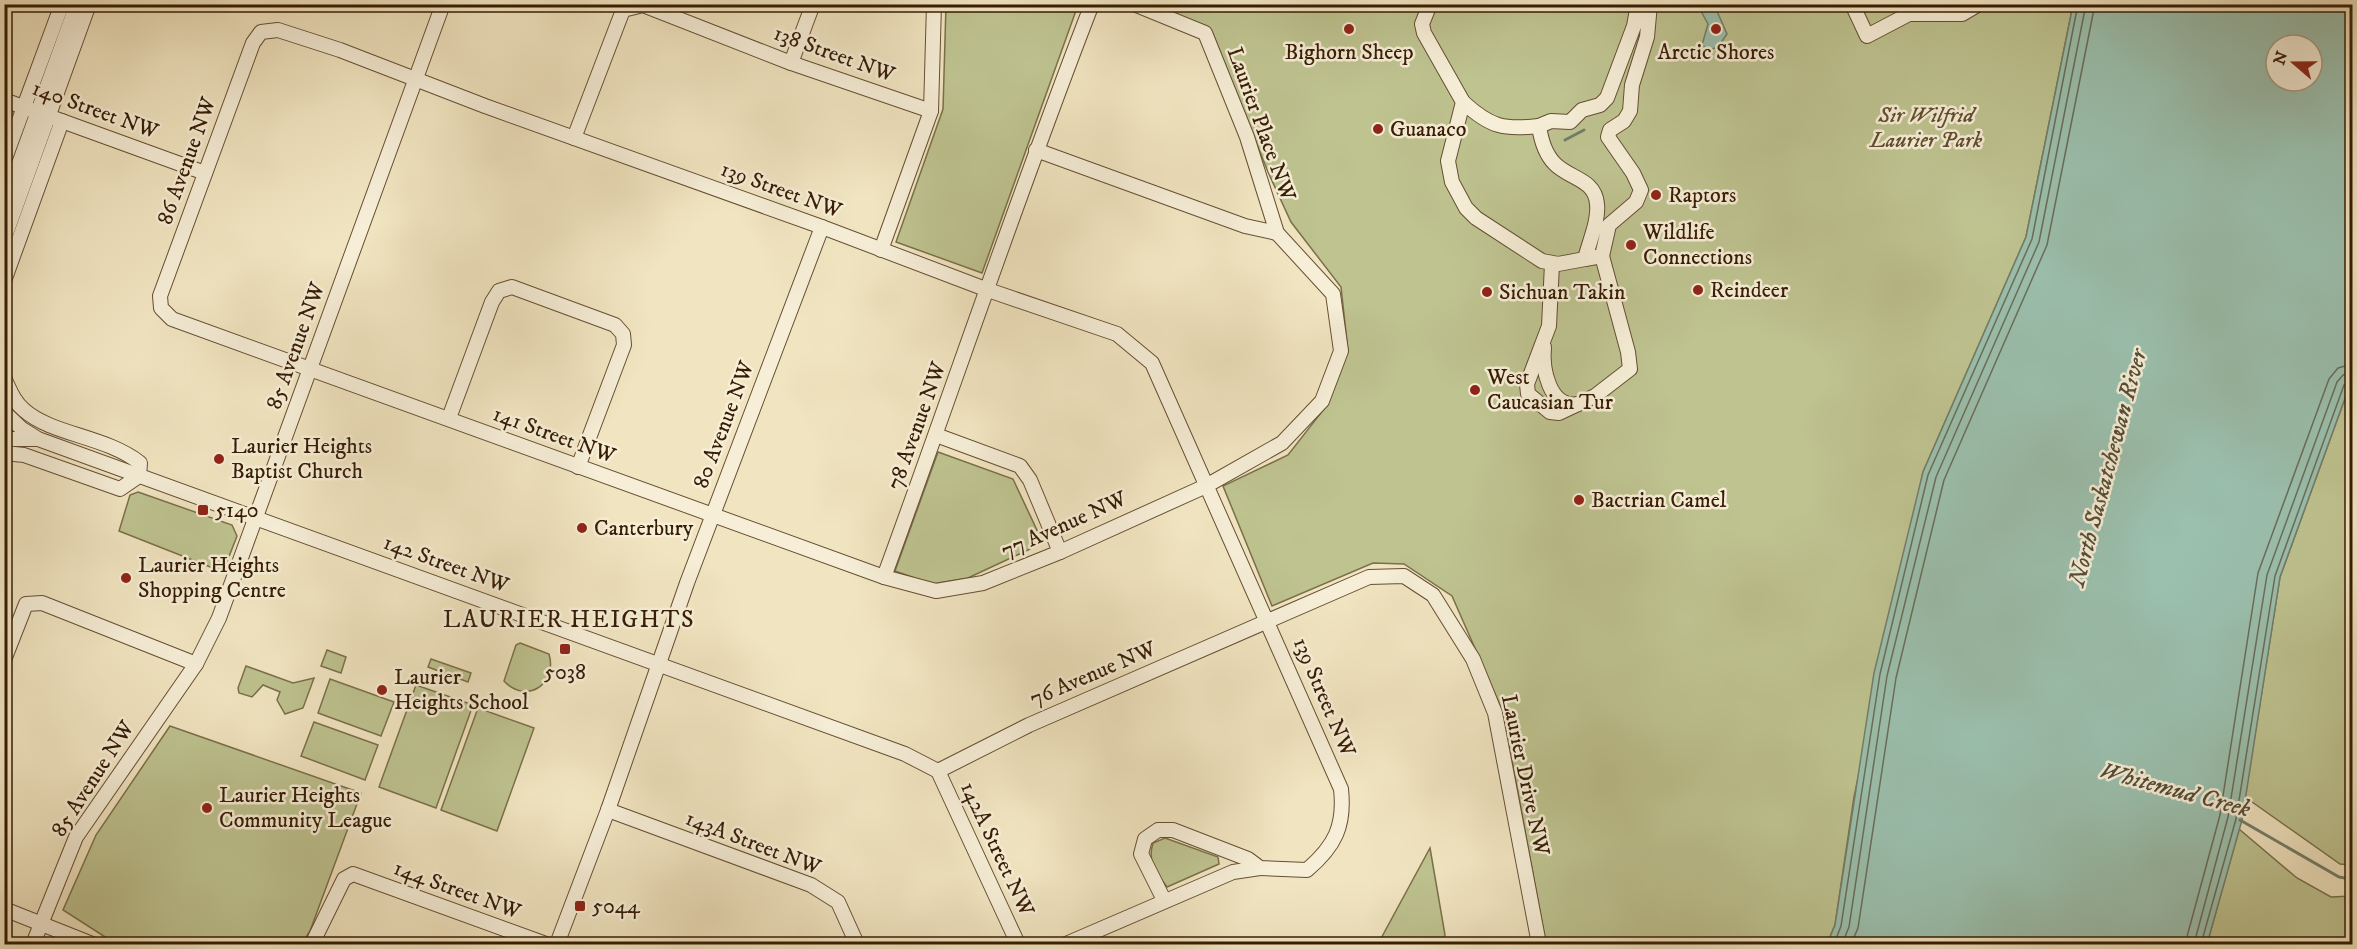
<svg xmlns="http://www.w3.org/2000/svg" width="2357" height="949" font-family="'IM FELL DW Pica',serif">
	<rect width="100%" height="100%" fill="#f1e5c1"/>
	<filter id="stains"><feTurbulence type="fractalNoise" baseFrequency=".00333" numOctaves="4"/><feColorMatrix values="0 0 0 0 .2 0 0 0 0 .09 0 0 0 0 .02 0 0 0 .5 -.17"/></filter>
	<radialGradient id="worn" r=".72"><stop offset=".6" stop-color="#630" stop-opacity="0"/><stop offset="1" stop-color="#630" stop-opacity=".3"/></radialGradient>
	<g fill="#bec390" stroke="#7a704a" stroke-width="1.5">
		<path d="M 946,5 L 1078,5 L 982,273 L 896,242 L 943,109 Z"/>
		<path d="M 1144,5 L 2073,5 L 2026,237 L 1923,472 L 1854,797 L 1835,925 L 1827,944 L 1546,944 L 1503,712 L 1452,596 L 1404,564 L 1373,563 L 1272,606 L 1223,486 L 1288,455 L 1328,404 L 1348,351 L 1341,287 L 1291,222 L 1268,172 L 1212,32 Z"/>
		<path d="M 2352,379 L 2352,865 L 2340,864 L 2245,797 L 2280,577 Z"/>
		<path d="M 938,452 L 1013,479 L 1043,543 L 968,578 L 932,584 L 895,571 Z"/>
		<path d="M 138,492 L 232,525 L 237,536 L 223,572 L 119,531 L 130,495 Z"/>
		<path d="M 520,643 L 549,654 C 558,684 526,705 504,681 L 516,645 Z"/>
		<path d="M 327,650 L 346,657 L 341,673 L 321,666 Z"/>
		<path d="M 431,659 L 471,673 L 468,682 L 428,667 Z"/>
		<path d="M 246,666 L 293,683 L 314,678 L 303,708 L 285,714 L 277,700 L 280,692 L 263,685 L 252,697 L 239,693 L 238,688 Z"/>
		<path d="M 330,679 L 394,702 L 381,736 L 318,713 Z"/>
		<path d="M 416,685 L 473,705 L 436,808 L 379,787 Z"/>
		<path d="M 478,708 L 534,728 L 497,831 L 441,810 Z"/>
		<path d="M 314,722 L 378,745 L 365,780 L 301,756 Z"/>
		<path d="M 170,726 L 361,793 L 310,931 L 302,944 L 116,944 L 63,910 L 96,835 Z"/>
		<path d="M 2239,829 L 2297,878 L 2331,897 L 2352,896 L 2352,939 L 2340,944 L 2207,944 Z"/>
		<path d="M 1165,838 L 1218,857 L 1219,864 L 1167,887 C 1156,872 1147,862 1153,843 Z"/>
		<path d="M 1430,848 L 1445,935 L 1441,944 L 1378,944 Z"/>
	</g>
	<g fill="#9bc0ae" stroke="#737e6a" stroke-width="1.5" fill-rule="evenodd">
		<path d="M 2073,5 L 2352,5 L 2352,379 L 2280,577 L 2242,820 L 2207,944 L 1827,944 L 1835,925 L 1874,673 L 1923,472 L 2026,237 ZM 2276,45 L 2312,45 L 2312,81 L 2276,81 Z"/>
		<path d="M 1708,8 L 1717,11 L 1727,34 L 1718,47 L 1709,50 L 1702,45 L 1708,24 L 1701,11 Z"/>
	</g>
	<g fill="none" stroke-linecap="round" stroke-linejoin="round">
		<g stroke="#696e59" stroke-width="1.5">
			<path d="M 1834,944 L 1841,926 L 1880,674 L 1928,475 L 2032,239 L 2078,4"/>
			<path d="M 1842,944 L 1849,927 L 1887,676 L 1936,477 L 2039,242 L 2086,4"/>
			<path d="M 1851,944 L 1858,928 L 1896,678 L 1944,480 L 2047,245 L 2095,4"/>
			<path d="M 2185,944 L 2220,815 L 2258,573 L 2329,379 L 2338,368 L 2352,364"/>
			<path d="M 2194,944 L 2228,817 L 2267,575 L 2337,382 L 2343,375 L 2352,373"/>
			<path d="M 2201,944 L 2236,819 L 2275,576 L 2344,385 L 2352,381"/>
		</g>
		<g stroke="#737e6a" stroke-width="3">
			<path d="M 1565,140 L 1584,130"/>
			<path d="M 2240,820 L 2339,877 L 2351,879"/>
		</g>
		<g stroke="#664e33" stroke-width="16">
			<g id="minor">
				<path d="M 1134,4 L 1205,33 L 1247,137 L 1277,233 L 1333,294 L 1341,351 L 1322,401 L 1282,443 L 1206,486 L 1060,552 L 983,583 L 936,591 L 884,577 L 172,319 L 161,308 L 160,296 L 253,43 L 261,32 L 278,30 L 340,50 L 485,106 L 822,227 L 988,290 L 1117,334 L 1152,363 L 1341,789 C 1345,826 1335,846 1307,870 L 1260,868 L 1248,859 L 1173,830 L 1158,830 L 1145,839 L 1141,854 L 1164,900"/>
				<path d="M 1430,4 L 1422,24 L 1424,33 L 1463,102 L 1448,161 L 1452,182 L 1466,208 L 1476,218 L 1542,261 L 1558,264 L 1585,259"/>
				<path d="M 1638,4 L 1634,26 L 1607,98 L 1600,105 L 1582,110 L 1570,122 L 1551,121 L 1539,126 C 1541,140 1545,154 1555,164 C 1570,179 1595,179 1597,204 C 1599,221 1589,242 1585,259 L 1602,256 L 1609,225 L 1636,202 L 1641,190 L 1633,173 L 1608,137 L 1610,130 L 1624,121 L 1630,111 L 1632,85 L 1647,37 L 1650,4"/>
				<path d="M 1852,4 L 1867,36 L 1909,14 L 1962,14 L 1979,4"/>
				<path d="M 791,63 L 813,4"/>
				<path d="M 4,100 L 205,173"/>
				<path d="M 1463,102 C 1490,127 1504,130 1539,126"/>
				<path d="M 574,138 L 623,10 L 643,5 L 791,63 L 931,111"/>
				<path d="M 1036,150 L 1245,226 L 1277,233"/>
				<path d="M 4,161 L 62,4"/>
				<path d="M 4,205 L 77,4"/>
				<path d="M 4,239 L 89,4"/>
				<path d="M 881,250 L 931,111 L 934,4"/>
				<path d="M 1552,264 L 1549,326 L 1527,384 L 1528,394 L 1550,412 L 1559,413 L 1595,396 L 1630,369 L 1628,352 L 1602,256"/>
				<path d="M 4,281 L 62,121"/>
				<path d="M 1544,347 C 1542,368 1549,409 1578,404"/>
				<path d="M 4,378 C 10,390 14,402 24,410 C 52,435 106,436 140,463 L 139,476 L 120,489 L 24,455 L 4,453"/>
				<path d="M 4,412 L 22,429 L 38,439 L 905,754 L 938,771"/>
				<path d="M 449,418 L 492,302 L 499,291 L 512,287 L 615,325 L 623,334 L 624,345 L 578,467"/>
				<path d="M 936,435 L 1020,466 L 1030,480 L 1060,552"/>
				<path d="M 4,439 L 36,439"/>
				<path d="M 884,577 C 954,386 1018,194 1092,4"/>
				<path d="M 4,660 L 26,604 L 42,603 L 196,664"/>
				<path d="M 938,771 L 1029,725 L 1369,577 L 1404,576 L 1433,595 L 1473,659 L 1495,713 L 1539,944"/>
				<path d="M 938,771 L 1018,944"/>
				<path d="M 608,810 L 811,885 L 838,902 L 857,944"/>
				<path d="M 4,909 L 92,944"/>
				<path d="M 33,944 L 76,837 L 196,664 L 219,618 L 443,4"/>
				<path d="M 312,944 L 344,879 L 353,874 L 546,944"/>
				<path d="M 557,944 L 608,810 L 687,583 L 822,227"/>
				<path d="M 1066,944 L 1233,872 L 1260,868"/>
			</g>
		</g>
		<use href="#minor" stroke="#f6eed7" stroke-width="14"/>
	</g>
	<g fill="#8f2418" stroke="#f6eed7" stroke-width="2">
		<circle cx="1349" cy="29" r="6"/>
		<circle cx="1716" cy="29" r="6"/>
		<circle cx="1378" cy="129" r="6"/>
		<circle cx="1656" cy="195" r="6"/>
		<circle cx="1631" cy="245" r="6"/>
		<circle cx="1698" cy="290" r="6"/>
		<circle cx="1487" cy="292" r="6"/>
		<circle cx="1475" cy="390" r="6"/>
		<circle cx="219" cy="459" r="6"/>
		<circle cx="1579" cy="500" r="6"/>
		<rect x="197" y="504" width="12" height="12" rx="3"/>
		<circle cx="582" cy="528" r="6"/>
		<circle cx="126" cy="578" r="6"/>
		<rect x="559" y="643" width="12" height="12" rx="3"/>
		<circle cx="382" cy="690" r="6"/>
		<circle cx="207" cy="808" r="6"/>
		<rect x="574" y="900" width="12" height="12" rx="3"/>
	</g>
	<g text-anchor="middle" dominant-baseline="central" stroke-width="5" stroke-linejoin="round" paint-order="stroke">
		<g font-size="22" fill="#371c04" stroke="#f6eed7" text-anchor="start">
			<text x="1349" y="52" text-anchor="middle">Bighorn Sheep</text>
			<text x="1716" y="52" text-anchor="middle">Arctic Shores</text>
			<text x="1390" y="129">Guanaco</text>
			<text x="1668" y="195">Raptors</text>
			<text x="1643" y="232">Wildlife<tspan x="1643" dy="25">Connections</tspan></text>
			<text x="1710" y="290">Reindeer</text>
			<text x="1499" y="292">Sichuan Takin</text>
			<text x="1487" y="377">West<tspan x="1487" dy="25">Caucasian Tur</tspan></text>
			<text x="231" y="446">Laurier Heights<tspan x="231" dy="25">Baptist Church</tspan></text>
			<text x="1591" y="500">Bactrian Camel</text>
			<text x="215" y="510">5140</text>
			<text x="594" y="528">Canterbury</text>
			<text x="138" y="565">Laurier Heights<tspan x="138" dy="25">Shopping Centre</tspan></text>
			<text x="565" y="672" text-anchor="middle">5038</text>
			<text x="394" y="677">Laurier<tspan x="394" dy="25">Heights School</tspan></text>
			<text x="219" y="795">Laurier Heights<tspan x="219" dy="25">Community League</tspan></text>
			<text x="592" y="906">5044</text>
		</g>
		<g font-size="22" fill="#371c04" stroke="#f6eed7">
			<text transform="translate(834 54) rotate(20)">138 Street NW</text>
			<text transform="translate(95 110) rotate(20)">140 Street NW</text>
			<text transform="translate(1261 124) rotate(70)">Laurier Place NW</text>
			<text transform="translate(187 161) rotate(-70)">86 Avenue NW</text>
			<text transform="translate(781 190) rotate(20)">139 Street NW</text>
			<text transform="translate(296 346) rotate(-70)">85 Avenue NW</text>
			<text transform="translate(724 425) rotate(-69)">80 Avenue NW</text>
			<text transform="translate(917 426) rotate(-70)">78 Avenue NW</text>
			<text transform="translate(554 435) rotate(20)">141 Street NW</text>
			<text transform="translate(1064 525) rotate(-24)">77 Avenue NW</text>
			<text transform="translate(446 564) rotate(20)">142 Street NW</text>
			<text transform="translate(1093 674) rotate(-23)">76 Avenue NW</text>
			<text transform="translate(1324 697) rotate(67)">139 Street NW</text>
			<text transform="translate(1525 775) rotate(78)">Laurier Drive NW</text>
			<text transform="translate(93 779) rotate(-57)">85 Avenue NW</text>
			<text transform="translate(753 843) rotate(21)">143A Street NW</text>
			<text transform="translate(997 849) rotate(65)">142A Street NW</text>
			<text transform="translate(457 890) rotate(20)">144 Street NW</text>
		</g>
		<g font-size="22" font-style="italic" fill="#604e2e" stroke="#f6eed7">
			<text x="1926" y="115">Sir Wilfrid<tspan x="1926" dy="25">Laurier Park</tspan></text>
		</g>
		<g font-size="24" font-style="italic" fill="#554d37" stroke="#f6eed7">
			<text transform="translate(2108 468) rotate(-75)">North Saskatchewan River</text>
			<text transform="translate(2175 790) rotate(15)">Whitemud Creek</text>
		</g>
		<g font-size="24" letter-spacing="1.5" fill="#371c04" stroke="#f6eed7">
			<text x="569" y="620">LAURIER HEIGHTS</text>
		</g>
	</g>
	<rect width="2357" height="949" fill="none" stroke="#f1e5c1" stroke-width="24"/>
	<rect x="6" y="6" width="2345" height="937" fill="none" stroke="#371c04" stroke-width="3"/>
	<rect x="12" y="12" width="2333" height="925" fill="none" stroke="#371c04" stroke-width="1.5"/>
	<g transform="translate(2294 63) rotate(290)"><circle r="28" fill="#f6eed7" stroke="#aa9a83" stroke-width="1.5"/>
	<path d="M0-4.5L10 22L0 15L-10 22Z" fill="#8f2418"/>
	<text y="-9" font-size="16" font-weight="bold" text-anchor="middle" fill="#371c04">N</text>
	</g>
	<rect width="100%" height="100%" filter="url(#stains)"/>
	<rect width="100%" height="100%" fill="url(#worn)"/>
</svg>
